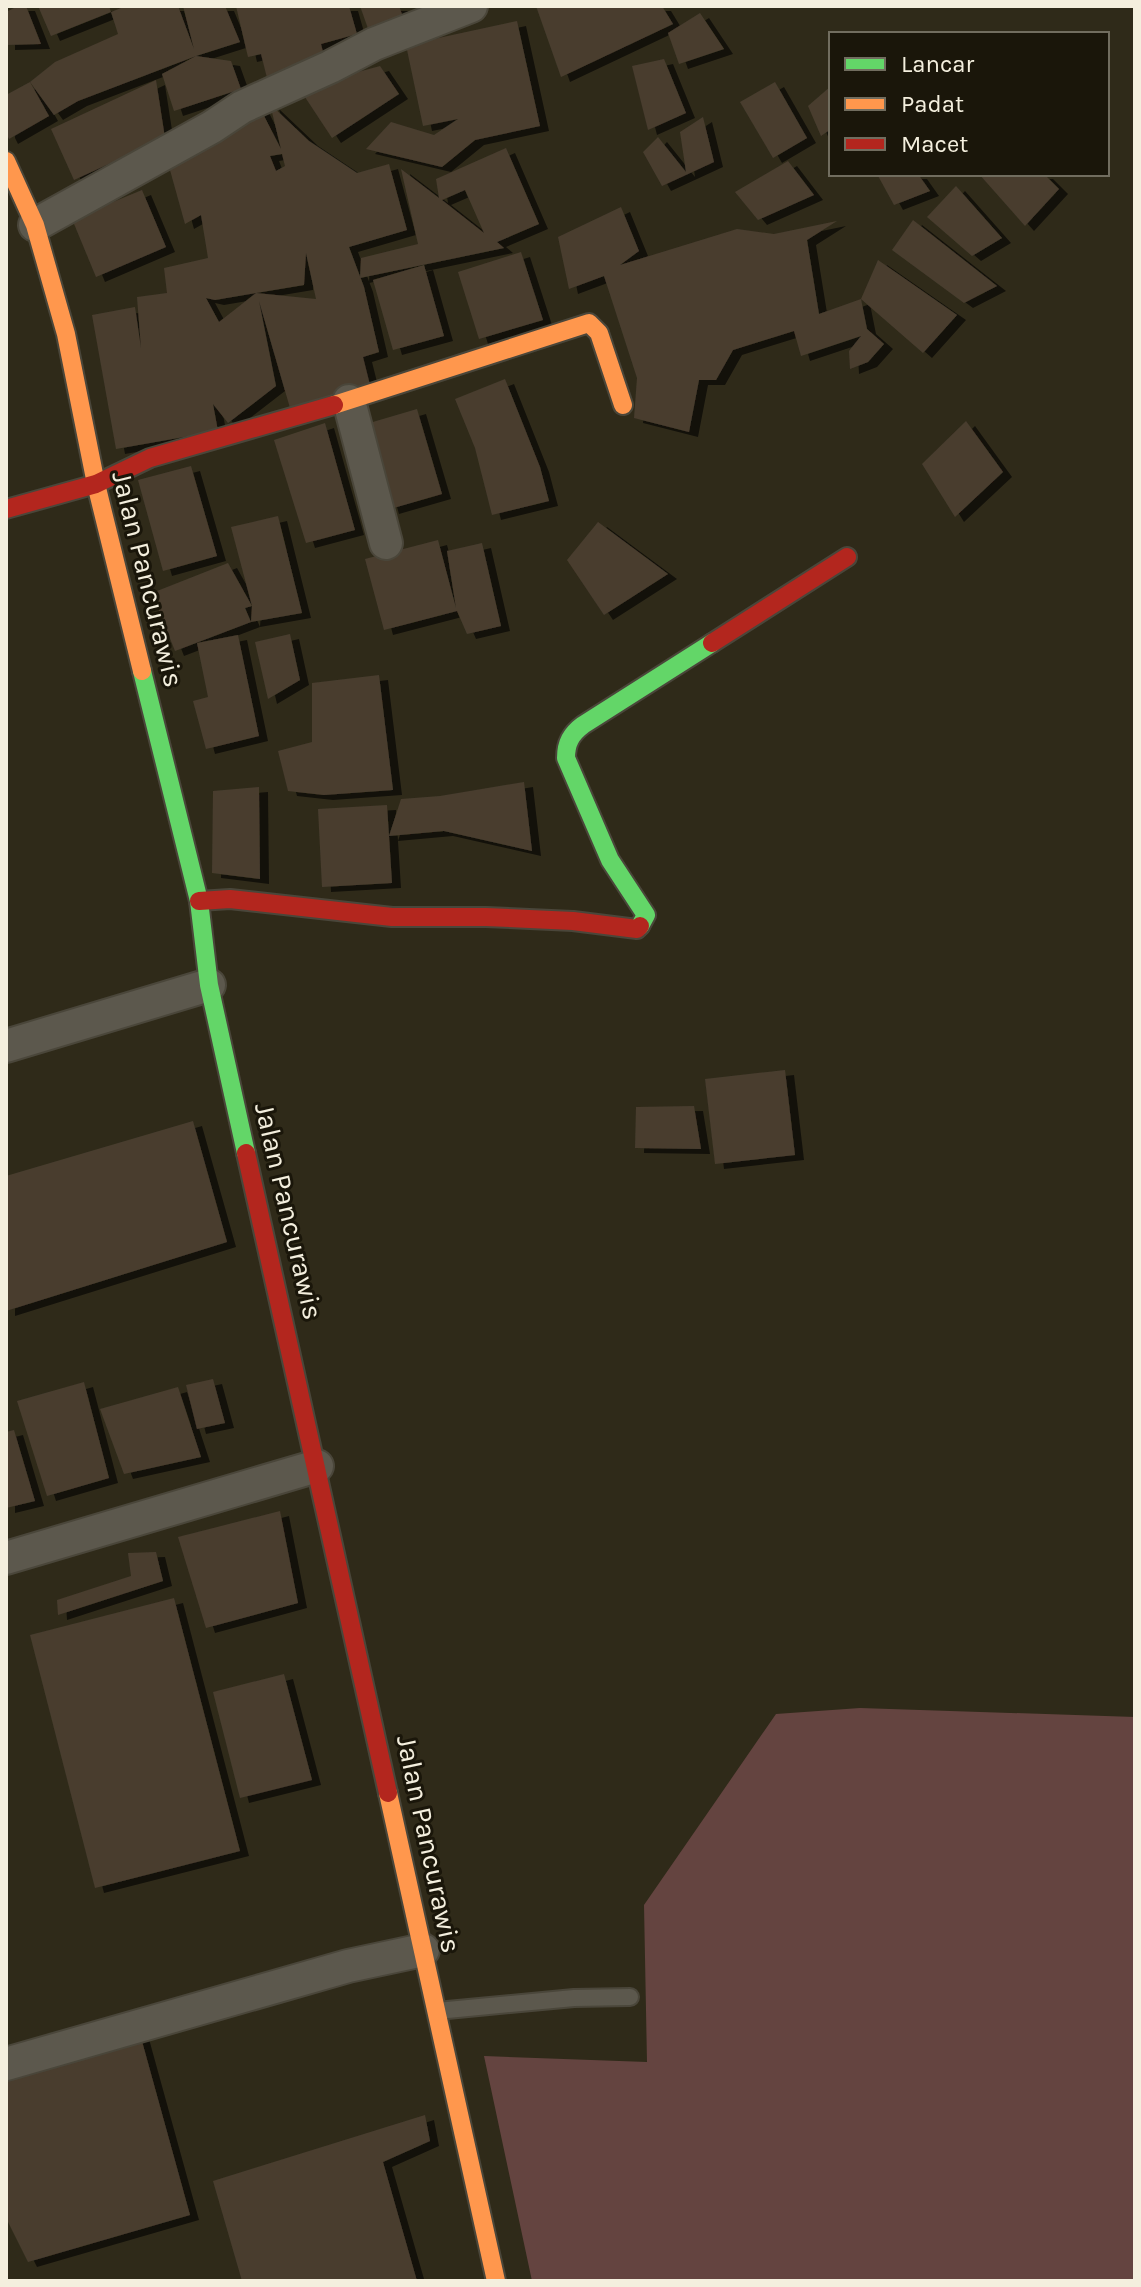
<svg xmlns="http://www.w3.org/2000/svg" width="1141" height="2287" font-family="Karla,sans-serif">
	<defs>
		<filter id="shadow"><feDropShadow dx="9" dy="5" stdDeviation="0" flood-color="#0009"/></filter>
	</defs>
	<rect width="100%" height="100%" fill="#2f2a19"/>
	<path fill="#644440" d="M 860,1708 L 1135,1717 L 1135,2281 L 532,2281 L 484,2056 L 647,2062 L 644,1905 L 776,1714 Z"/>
	<g fill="#483d2f" fill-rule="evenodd" filter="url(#shadow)">
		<path d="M 18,6 L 26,6 L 41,44 L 6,45 L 6,12 Z"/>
		<path d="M 38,6 L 109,6 L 111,12 L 51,36 Z"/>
		<path d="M 126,6 L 178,6 L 194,49 L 183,6 L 225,6 L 240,42 L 196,56 L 231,61 L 241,89 L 174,111 L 162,74 L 196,56 L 78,101 L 54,115 L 30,82 L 55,62 L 118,34 L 111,12 Z"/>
		<path d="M 236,6 L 349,6 L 357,34 L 321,44 L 326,64 L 267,78 L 261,54 L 248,57 Z"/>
		<path d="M 360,6 L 399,6 L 406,25 L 371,37 Z"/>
		<path d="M 536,6 L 662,6 L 673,24 L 561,77 Z"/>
		<path d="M 700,13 L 724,49 L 679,64 L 668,33 Z"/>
		<path d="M 517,21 L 540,126 L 475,140 L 442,167 L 366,149 L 391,122 L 434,135 L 458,119 L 423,126 L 406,45 Z"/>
		<path d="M 664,59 L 686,113 L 648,130 L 632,66 Z"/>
		<path d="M 380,66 L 399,94 L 332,138 L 299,88 Z"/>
		<path d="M 156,80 L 165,138 L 74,180 L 51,129 Z"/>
		<path d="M 30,82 L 49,116 L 9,139 L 6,133 L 6,95 Z"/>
		<path d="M 775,82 L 807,138 L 773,158 L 740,102 Z"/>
		<path d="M 831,86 L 831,129 L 821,136 L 808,106 Z"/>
		<path d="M 270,104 L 309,141 L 357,173 L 389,164 L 407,230 L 349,247 L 364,287 L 379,352 L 363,357 L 370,385 L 290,408 L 259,301 L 276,386 L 228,423 L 213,404 L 218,431 L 116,449 L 92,315 L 135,307 L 141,348 L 137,297 L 167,293 L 164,268 L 208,258 L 201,215 L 185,224 L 170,170 L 260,108 L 281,149 ZM 282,154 L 285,166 L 276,171 L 270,156 ZM 306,253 L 316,299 L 256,293 L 304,285 ZM 256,293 L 219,322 L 206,298 L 215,300 Z"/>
		<path d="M 703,117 L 714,162 L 662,186 L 643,152 L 658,137 L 686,172 L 680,132 Z"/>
		<path d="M 506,148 L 539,224 L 497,242 L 504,248 L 360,278 L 361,258 L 418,244 L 401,169 L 439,198 L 436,179 ZM 465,190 L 484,233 L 442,200 Z"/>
		<path d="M 788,161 L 814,195 L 758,220 L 735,192 Z"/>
		<path d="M 877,174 L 918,174 L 930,191 L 894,205 Z"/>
		<path d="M 979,174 L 1044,174 L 1059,189 L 1025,226 Z"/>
		<path d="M 956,186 L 1002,238 L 972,256 L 927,217 Z"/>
		<path d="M 142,190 L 166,247 L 96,277 L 72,219 Z"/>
		<path d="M 621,207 L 639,251 L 620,265 L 737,229 L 774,234 L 837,221 L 807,240 L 819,314 L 861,299 L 878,260 L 957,315 L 923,353 L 861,299 L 867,329 L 884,344 L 868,362 L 850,369 L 849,351 L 861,336 L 801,356 L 794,331 L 733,350 L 716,380 L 699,380 L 689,432 L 634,418 L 637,378 L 604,276 L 569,289 L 558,237 Z"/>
		<path d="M 913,220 L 997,286 L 964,303 L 892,250 Z"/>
		<path d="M 521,252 L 543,320 L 479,339 L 458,272 Z"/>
		<path d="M 424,265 L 444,336 L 393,350 L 373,280 Z"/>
		<path d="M 505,379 L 540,467 L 549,501 L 492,515 L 475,448 L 455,399 Z"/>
		<path d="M 417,409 L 442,494 L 390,509 L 366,424 Z"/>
		<path d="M 966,421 L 1003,472 L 955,517 L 922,464 Z"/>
		<path d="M 325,423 L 355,530 L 306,543 L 274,440 Z"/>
		<path d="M 191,466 L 217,556 L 163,571 L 138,480 Z"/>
		<path d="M 278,516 L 302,613 L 251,622 L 252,606 L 231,527 Z"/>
		<path d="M 598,522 L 668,574 L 604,615 L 567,560 Z"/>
		<path d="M 438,540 L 456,608 L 447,551 L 482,543 L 501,626 L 467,634 L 457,611 L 384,630 L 365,559 Z"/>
		<path d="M 228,563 L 252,606 L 245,608 L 251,622 L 175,651 L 152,593 Z"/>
		<path d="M 290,634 L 300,680 L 268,699 L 255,642 Z"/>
		<path d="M 238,635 L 259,736 L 206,749 L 193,701 L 208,697 L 197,643 Z"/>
		<path d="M 379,675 L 393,790 L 324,795 L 288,791 L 278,751 L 312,742 L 312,683 Z"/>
		<path d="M 524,782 L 532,851 L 444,831 L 389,836 L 392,883 L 322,887 L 318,809 L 387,805 L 389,836 L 401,799 L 440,796 Z"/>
		<path d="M 259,787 L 260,879 L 212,873 L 213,791 Z"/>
		<path d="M 785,1070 L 795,1155 L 715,1164 L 705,1079 Z"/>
		<path d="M 694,1106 L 701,1149 L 635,1148 L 636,1107 Z"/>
		<path d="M 193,1121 L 227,1242 L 6,1311 L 6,1176 Z"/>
		<path d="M 213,1379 L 225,1423 L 197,1429 L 186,1385 Z"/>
		<path d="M 84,1382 L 109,1478 L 47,1496 L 17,1401 Z"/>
		<path d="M 178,1387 L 201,1457 L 124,1474 L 100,1409 Z"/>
		<path d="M 14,1430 L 35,1501 L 6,1508 L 6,1432 Z"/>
		<path d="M 280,1511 L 298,1603 L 206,1628 L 178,1537 Z"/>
		<path d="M 156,1552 L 163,1581 L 58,1615 L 57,1600 L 131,1576 L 128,1553 Z"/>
		<path d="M 174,1598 L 240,1851 L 95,1888 L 30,1635 Z"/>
		<path d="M 284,1674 L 312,1780 L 240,1798 L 213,1692 Z"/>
		<path d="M 140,2034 L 190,2215 L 28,2262 L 6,2218 L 6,2072 Z"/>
		<path d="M 425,2115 L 430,2141 L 383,2162 L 417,2281 L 242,2281 L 213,2181 Z"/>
	</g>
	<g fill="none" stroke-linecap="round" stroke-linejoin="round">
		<g stroke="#4a463a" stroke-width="20">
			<path id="lane" d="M 437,2011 L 574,1998 L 630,1997"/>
		</g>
		<g stroke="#4a463a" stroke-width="36">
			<g id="street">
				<path d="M 35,225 L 212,127 L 242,107 L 330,67 L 374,44 L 471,6"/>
				<path d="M 349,401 L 386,543"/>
				<path d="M 6,1046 L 209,985"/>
				<path d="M 6,1558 L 317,1466"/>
				<path d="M 6,2064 L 348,1966 L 423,1950"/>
			</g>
		</g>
		<g stroke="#4a463a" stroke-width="22">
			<g id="fast">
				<path d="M 142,671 L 199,901 L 209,985 L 246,1153"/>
				<path d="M 640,926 L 646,915 L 610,860 L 566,758 C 566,743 571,734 583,725 L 712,643"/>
			</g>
		</g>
		<g stroke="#4a463a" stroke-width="22">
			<g id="slow">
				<path d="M 6,161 L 35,225 L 66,334 L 96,484 L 142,671"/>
				<path d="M 334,405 L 589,323 L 599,333 L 623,405"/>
				<path d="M 388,1793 L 496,2281"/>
			</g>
		</g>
		<g stroke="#4a463a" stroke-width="22">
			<g id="jam">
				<path d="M 6,509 L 96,484 L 150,458 L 334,405"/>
				<path d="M 712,643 L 847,557"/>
				<path d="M 199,901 L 230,899 L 392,917 L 486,917 L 573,921 L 637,929 L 640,926"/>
				<path d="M 246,1153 L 388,1793"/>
			</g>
		</g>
		<use href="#lane" stroke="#5c584d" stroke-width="16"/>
		<use href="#street" stroke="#5c584d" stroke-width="32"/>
		<use href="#fast" stroke="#63d668" stroke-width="18"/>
		<use href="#slow" stroke="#ff974d" stroke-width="18"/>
		<use href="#jam" stroke="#b3261e" stroke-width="18"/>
	</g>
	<g text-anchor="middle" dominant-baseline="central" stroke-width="6" stroke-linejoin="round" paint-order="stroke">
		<g font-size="28" fill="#f4efde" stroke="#1a160a">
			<text transform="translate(148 579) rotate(76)">Jalan Pancurawis</text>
			<text transform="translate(289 1211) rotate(77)">Jalan Pancurawis</text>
			<text transform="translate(429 1844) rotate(78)">Jalan Pancurawis</text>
		</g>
	</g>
	<rect width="1141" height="2287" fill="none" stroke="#f4efde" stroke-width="16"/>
	<rect x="829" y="32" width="280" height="144" fill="#1a160a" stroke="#716d5f" stroke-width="2"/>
	<rect x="845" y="58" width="40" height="12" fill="#63d668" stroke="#716d5f" stroke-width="2"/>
	<text x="901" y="72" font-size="24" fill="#f4efde">Lancar</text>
	<rect x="845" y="98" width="40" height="12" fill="#ff974d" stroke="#716d5f" stroke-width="2"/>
	<text x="901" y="112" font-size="24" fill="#f4efde">Padat</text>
	<rect x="845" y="138" width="40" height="12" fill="#b3261e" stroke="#716d5f" stroke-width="2"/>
	<text x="901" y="152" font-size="24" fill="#f4efde">Macet</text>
</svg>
